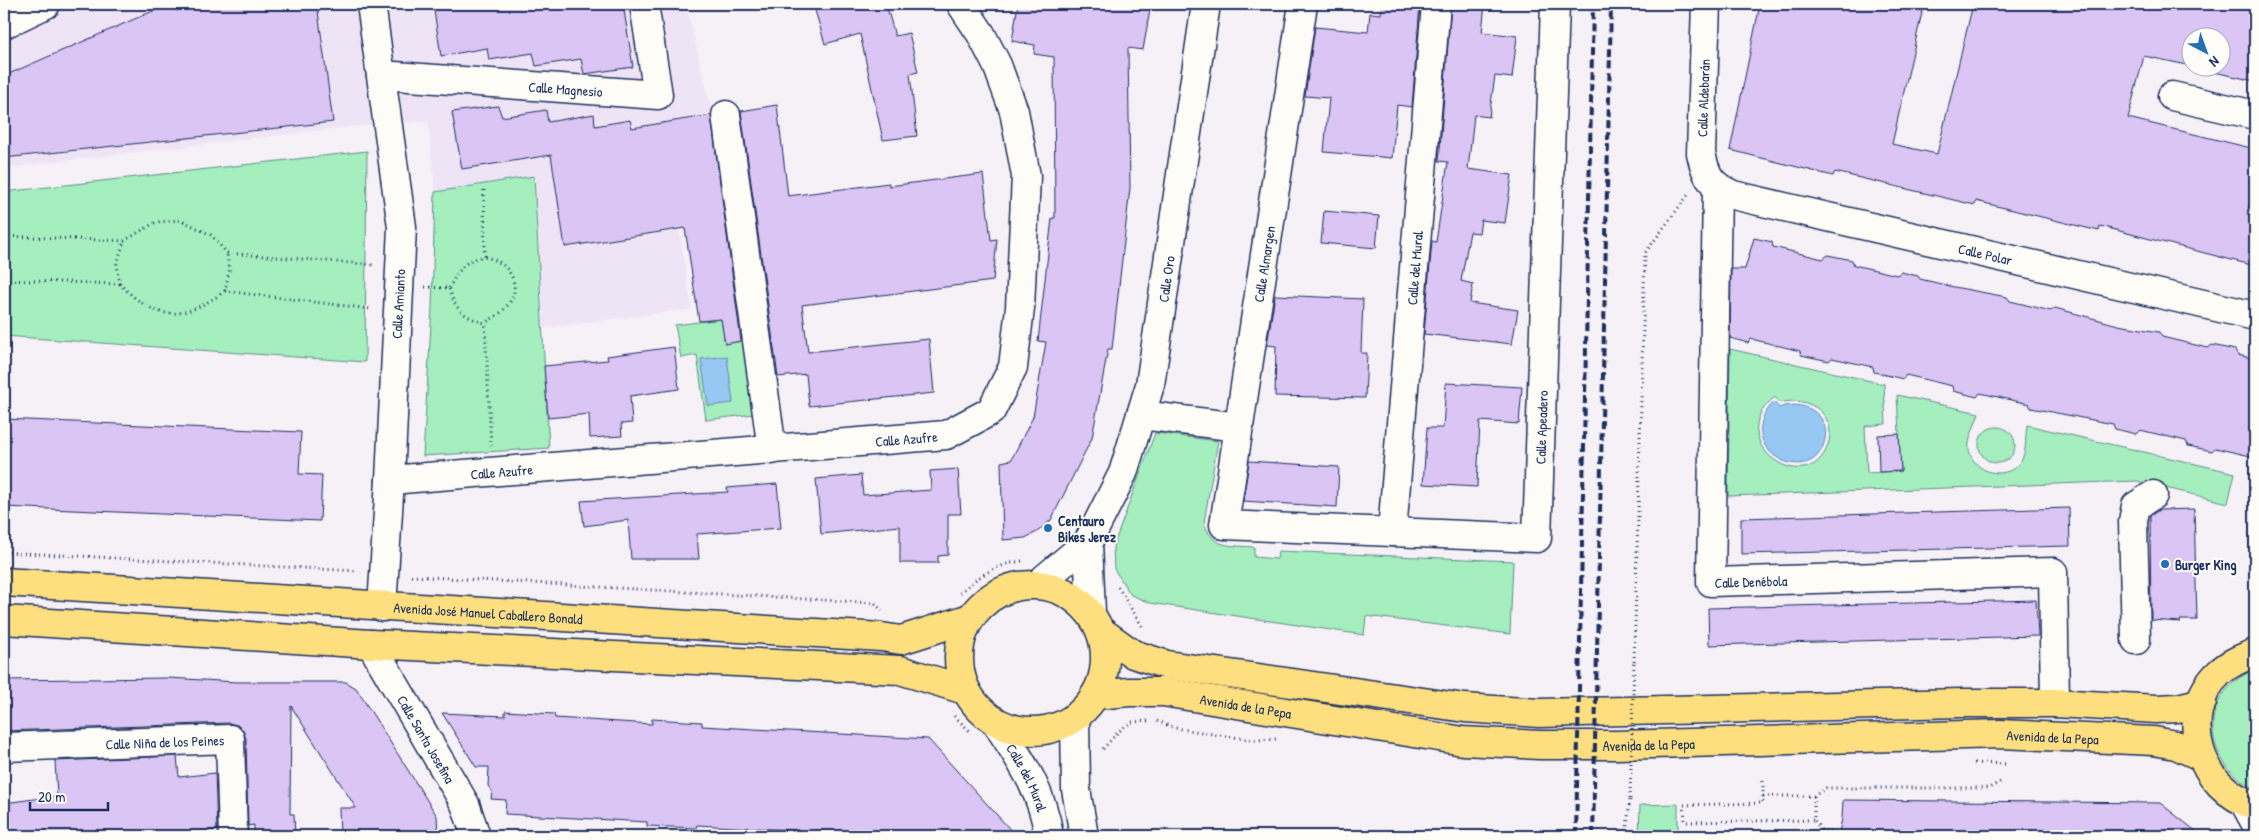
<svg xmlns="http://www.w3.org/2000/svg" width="2259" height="840" font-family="'Patrick Hand',sans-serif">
	<rect width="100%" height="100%" fill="#f6f1f7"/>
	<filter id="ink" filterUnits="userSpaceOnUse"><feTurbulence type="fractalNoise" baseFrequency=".02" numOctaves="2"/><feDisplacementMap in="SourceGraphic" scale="10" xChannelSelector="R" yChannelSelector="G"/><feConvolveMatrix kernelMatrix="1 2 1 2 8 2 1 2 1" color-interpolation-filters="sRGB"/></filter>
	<g filter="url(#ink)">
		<path fill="#eee4f6" d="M 4,4 L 686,4 L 712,112 L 662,124 L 692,309 L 544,328 L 535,176 L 435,192 L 428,121 L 357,126 L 4,168 Z"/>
		<g fill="#a5eebd" stroke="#608e8e" fill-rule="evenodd">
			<path d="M 367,151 L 365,362 L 4,336 L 4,192 Z"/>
			<path d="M 534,176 L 549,448 L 423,456 L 432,308 L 435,192 Z"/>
			<path d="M 721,319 L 725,343 L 745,341 L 754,414 L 706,420 L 697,355 L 681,358 L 675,325 Z"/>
			<path d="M 1730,349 L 1884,384 L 1886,424 L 1865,426 L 1867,473 L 1901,471 L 1897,395 L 1979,413 C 1976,424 1967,440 1969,450 C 1974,475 2010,482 2022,459 C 2027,449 2025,436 2027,425 L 2235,473 L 2228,503 L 2137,481 L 1728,496 ZM 1775,397 L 1780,403 C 1807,395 1838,413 1828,445 C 1808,503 1719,440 1775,397 Z"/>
			<circle cx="1997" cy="445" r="18"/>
			<path d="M 1155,433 L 1218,441 L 1204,522 C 1212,549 1230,545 1254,547 L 1254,557 L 1277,559 L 1278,551 L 1513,561 L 1510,634 L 1366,616 L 1364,635 L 1150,603 L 1131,595 L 1114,569 L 1113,547 Z"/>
			<path d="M 2255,669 L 2255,788 C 2219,773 2198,726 2225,692 C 2233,681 2243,675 2255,669 Z"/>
			<path d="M 1678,804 L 1678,833 L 1830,830 L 1830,836 L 1639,836 L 1640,805 Z"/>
		</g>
		<g fill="#97c8f3" stroke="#658bb7">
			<path d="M 727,356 L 733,403 L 708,406 L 701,359 Z"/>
			<path d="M 1774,402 L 1779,408 C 1800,399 1830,412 1825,439 C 1815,493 1728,449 1774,402 Z"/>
		</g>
		<g fill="#dac5f5" stroke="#1b2f5e">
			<path d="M 169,4 L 317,4 L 333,122 L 4,158 L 4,76 Z"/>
			<path d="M 433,4 L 623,4 L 633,67 L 584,74 L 581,59 L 536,66 L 533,53 L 489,60 L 487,48 L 441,56 Z"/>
			<path d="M 828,4 L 886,4 L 895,36 L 909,33 L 918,72 L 910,74 L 917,136 L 883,140 L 860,34 L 825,44 L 814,7 Z"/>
			<path d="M 1018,4 L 1151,4 L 1143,50 L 1128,48 L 1130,188 L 1112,349 L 1108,349 L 1092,438 L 1051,520 L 1037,532 L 1025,538 L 1003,540 L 1001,462 L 1011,460 L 1033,417 L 1046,342 L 1038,341 L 1052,218 L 1055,218 L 1054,57 L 1034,54 L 1035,45 L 1012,41 Z"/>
			<path d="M 1382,4 L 1420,4 L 1412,107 L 1397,105 L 1392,158 L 1324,152 L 1329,98 L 1305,96 L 1315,27 L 1368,32 L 1370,13 L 1381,14 Z"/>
			<path d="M 1451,4 L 1485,4 L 1482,32 L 1517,36 L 1512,78 L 1495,76 L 1489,117 L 1474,115 L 1468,169 L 1512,175 L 1505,223 L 1481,220 L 1479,233 L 1470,232 L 1461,281 L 1473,284 L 1470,303 L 1518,310 L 1512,344 L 1424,334 L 1432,241 L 1436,242 L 1448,162 L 1439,161 Z"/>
			<path d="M 1760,4 L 1924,4 L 1892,144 L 1937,154 L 1973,4 L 2255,4 L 2255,81 L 2196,68 L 2222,68 L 2222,38 L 2192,38 L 2192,66 L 2144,56 L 2128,118 L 2255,149 L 2255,182 L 2247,214 L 2255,216 L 2255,266 L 2100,226 L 2099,231 L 1976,201 L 1975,205 L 1835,172 L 1833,176 L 1730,150 Z"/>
			<path d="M 777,105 L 788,196 L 889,183 L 889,186 L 983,174 L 991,240 L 997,239 L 993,281 L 802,305 L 808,352 L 929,339 L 934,393 L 809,406 L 806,374 L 778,377 L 741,111 Z"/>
			<path d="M 498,106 L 502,117 L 546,110 L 548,122 L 594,114 L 595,126 L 630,120 L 632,128 L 711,115 L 741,341 L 725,344 L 721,319 L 699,321 L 685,228 L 565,247 L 551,155 L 462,169 L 452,112 Z"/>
			<path d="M 1324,211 L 1379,216 L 1376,248 L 1321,243 Z"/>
			<path d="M 1754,238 L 1772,242 L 1773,247 L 1823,259 L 1828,255 L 1852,260 L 1854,265 L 1897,275 L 1901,272 L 1918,276 L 1920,279 L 1954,287 L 2007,297 L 2010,301 L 2051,311 L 2055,308 L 2118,325 L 2159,332 L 2162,337 L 2187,343 L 2208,348 L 2212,345 L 2235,350 L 2238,355 L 2255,359 L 2255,457 L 2215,448 L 2212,451 L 2188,446 L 2186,441 L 2140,430 L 2136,434 L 2115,429 L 2113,424 L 2031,408 L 2029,404 L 1980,393 L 1977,397 L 1953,391 L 1952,386 L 1906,375 L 1903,379 L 1874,372 L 1873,367 L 1832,358 L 1829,361 L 1801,355 L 1800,351 L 1772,344 L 1751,339 L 1748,343 L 1730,338 L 1731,269 L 1745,269 Z"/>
			<path d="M 1275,295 L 1363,299 L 1361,353 L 1367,353 L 1365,398 L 1275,396 L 1276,346 L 1267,345 Z"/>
			<path d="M 674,347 L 679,389 L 630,396 L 632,423 L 621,424 L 622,436 L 590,438 L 589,414 L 548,418 L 544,366 L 608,360 L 607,356 Z"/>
			<path d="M 1446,383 L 1522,387 L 1519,424 L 1480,421 L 1477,487 L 1423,484 L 1427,428 L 1443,428 Z"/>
			<path d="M 4,419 L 301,432 L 299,474 L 322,475 L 320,521 L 4,507 Z"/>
			<path d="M 1899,434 L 1901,471 L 1879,472 L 1878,435 Z"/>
			<path d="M 1249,461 L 1339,467 L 1337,507 L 1243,501 Z"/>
			<path d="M 958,469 L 961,514 L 948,514 L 948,555 L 938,556 L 938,563 L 900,563 L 900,526 L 821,534 L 816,479 L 861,475 L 863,495 L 931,490 L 930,471 Z"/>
			<path d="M 777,484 L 781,528 L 697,534 L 699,559 L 631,559 L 628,520 L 584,526 L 581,501 L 728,492 L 727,488 Z"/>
			<path d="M 2069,508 L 2070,546 L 1741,554 L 1741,518 Z"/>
			<path d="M 2194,509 L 2197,620 L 2180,620 L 2180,622 L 2151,620 L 2150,516 L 2159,510 Z"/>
			<path d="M 2036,600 L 2038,636 L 1709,645 L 1708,608 Z"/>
			<path d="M 168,678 L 237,682 L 346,682 L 356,688 L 437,816 L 438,836 L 340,836 L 339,808 L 356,808 L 291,706 L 290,814 L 294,814 L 295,836 L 254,836 L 254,825 L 248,826 L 246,739 L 243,730 L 237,725 L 229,723 L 4,731 L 4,680 Z"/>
			<path d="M 505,711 L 554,714 L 555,718 L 652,724 L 652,719 L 702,722 L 702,726 L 928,739 L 1016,836 L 905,836 L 697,825 L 696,828 L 647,826 L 647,822 L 505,814 L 506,800 L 491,799 L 492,791 L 488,786 L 489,767 L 476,767 L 442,713 L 505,716 Z"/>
			<path d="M 177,756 L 179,777 L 215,773 L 217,830 L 153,836 L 4,836 L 4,803 L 57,796 L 55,761 Z"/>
			<path d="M 1843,800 L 2160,803 L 2202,836 L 1838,836 L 1842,819 Z"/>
		</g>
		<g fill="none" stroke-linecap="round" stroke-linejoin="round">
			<g stroke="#1b2f5e" stroke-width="31">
				<g id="minor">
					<path d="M 371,4 L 402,227 L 390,480 L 382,607"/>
					<path id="s1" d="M 1303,4 L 1224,525 L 1537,538 L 1555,4"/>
					<path id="s2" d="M 1706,4 L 1701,153 C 1706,177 1711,185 1733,195 L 2255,316"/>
					<path d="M 4,24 L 46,4"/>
					<path id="s3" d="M 381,75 L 658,95 L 644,4"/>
					<path d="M 2172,96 L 2255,115"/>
					<path d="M 726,115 L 772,450"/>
					<path id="s4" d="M 1717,188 L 1711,582 L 2053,572 L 2055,703"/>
					<path d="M 1141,415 L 1239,427"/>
					<path id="s5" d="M 390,480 L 946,435 L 991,411 L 1013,367 L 1020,308 L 1026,176 L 1014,111 L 997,65 L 981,34 L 961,4"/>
					<path id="s6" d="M 1392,532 L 1436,4"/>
					<path d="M 1088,542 L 1091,613"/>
					<path id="s7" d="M 1038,584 L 1088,542 L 1123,473 L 1150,385 L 1206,4"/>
					<path d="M 2136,640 L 2133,521 L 2136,506 L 2153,495"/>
					<path id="s8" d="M 371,644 L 465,804 L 476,836"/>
					<path d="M 1075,717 L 1076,789 L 1084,836"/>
					<path id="s9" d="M 996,722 C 1021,761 1042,790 1049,836"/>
					<path id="s10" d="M 4,747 L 230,739 L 233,836"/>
					<path d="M 2244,802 L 2255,822"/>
				</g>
			</g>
			<g stroke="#1b2f5e" stroke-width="31">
				<g id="major">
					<path id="s11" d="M 4,582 L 881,637 L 901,640 L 970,618"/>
					<circle cx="1032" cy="658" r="73"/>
					<path d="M 4,620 L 371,644 L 900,670 L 965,690"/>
					<path d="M 1101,631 L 1133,654 L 1167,665 L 1465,708 L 1539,713 L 1962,703 L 2055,703 L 2156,709 L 2178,708 L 2202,702"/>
					<path d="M 2255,653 C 2242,658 2229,663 2219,673 C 2175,715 2200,791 2255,805"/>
					<path id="s12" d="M 1095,695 L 1129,692 L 1163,692 L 1463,741 L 1540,745 L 1617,745 L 2000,734 L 2154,741 L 2176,745 L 2202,757"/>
				</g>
			</g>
			<g stroke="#1b2f5e" stroke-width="3" stroke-dasharray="1 4" stroke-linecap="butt">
				<path d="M 484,190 L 485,256"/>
				<path d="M 4,236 L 124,241 L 156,222 L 181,220 L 211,235 L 227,253 L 375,265"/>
				<path d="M 4,280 L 120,284 C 158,323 182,321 225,291 L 371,309"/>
				<path d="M 120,284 L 117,264 L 124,241"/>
				<path d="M 425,287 L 449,288 C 455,310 464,317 485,323 L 491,446"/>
				<path d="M 449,288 C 454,279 459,269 467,263 C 490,245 525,274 511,300 C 505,311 496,316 485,323"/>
				<path d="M 225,291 L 229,271 L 227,253"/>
				<path d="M 4,552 L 358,571"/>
				<path d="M 411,576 L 875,603 L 882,611"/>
				<path d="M 1118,587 L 1142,626"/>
				<path d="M 960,593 C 977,576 998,564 1022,561"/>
				<path d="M 1634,662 L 1645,253 L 1688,195"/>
				<path d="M 954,716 L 971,732"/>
				<path d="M 1157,721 L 1175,728 L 1252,740 L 1276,739"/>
				<path d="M 1103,749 L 1118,732 L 1131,722 L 1148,721"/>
				<path d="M 1974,763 L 2008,764"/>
				<path d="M 1763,781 L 1763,803 L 1684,805 L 1685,822 L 1814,820"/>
				<path d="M 1763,796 L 1814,796 L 1826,788 L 1989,788 L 2002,781"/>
				<path d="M 1814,796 L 1814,820 L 1825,836"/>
				<path d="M 1626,836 L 1630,799"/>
			</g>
			<use href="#minor" stroke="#fdfcf7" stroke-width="28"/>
			<use href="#major" stroke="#fddf80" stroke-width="28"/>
			<g stroke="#1b2f5e" stroke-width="4" stroke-dasharray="8 4" stroke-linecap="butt">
				<path d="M 1576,836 L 1593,4"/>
				<path d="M 1593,836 L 1611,4"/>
			</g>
			<path stroke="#1b2f5e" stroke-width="3" stroke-dasharray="1 4" stroke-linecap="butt" d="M 1630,799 L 1634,662"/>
		</g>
	</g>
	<g fill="#1f6fb2" stroke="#fdfcf7" stroke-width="2">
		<circle cx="1048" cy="528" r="5"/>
		<circle cx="2165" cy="564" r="5"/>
	</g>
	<g text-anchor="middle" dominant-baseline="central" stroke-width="4" stroke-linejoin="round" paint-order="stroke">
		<g font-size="14" fill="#1b2f5e" stroke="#fdfcf7">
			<text stroke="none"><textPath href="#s3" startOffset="185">Calle Magnesio</textPath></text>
			<text transform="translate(1703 98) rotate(-88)">Calle Aldebarán</text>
			<text stroke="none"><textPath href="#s2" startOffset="464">Calle Polar</textPath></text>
			<text transform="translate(1264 264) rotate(-81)">Calle Almargen</text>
			<text stroke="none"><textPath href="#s6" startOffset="265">Calle del Mural</textPath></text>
			<text stroke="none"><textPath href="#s7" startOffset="342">Calle Oro</textPath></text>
			<text transform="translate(398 304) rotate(-87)">Calle Amianto</text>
			<text stroke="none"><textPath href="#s1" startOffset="951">Calle Apeadero</textPath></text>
			<text stroke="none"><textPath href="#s5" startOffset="518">Calle Azufre</textPath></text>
			<text stroke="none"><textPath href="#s5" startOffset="112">Calle Azufre</textPath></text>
			<text stroke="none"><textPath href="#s4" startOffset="434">Calle Denébola</textPath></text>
			<text stroke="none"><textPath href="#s11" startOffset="485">Avenida José Manuel Caballero Bonald</textPath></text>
			<text stroke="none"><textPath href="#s12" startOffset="152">Avenida de la Pepa</textPath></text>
			<text stroke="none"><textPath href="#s12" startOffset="962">Avenida de la Pepa</textPath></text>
			<text stroke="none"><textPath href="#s8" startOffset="110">Calle Santa Josefina</textPath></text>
			<text stroke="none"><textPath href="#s10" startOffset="161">Calle Niña de los Peines</textPath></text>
			<text stroke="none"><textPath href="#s12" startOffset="558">Avenida de la Pepa</textPath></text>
			<text stroke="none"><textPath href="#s9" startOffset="64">Calle del Mural</textPath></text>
		</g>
		<g font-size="14" font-weight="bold" fill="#1b2f5e" stroke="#fdfcf7" text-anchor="start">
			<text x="1058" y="520">Centauro<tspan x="1058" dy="16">Bikes Jerez</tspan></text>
			<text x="2175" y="564">Burger King</text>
		</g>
	</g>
	<rect width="2259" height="840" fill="none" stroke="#fdfcf7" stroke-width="20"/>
	<rect x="10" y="10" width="2239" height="820" fill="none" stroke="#1b2f5e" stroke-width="2" filter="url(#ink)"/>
	<g transform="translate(2206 52) rotate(139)"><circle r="24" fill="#fdfcf7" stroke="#a3aaba"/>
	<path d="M0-4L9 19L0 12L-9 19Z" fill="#1f6fb2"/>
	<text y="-8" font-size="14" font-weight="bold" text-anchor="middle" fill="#1b2f5e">N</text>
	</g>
	<path d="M30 802v8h78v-8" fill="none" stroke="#1b2f5e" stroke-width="2.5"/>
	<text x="38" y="802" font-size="15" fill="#1b2f5e" stroke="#fdfcf7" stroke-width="4" paint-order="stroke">20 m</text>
</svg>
